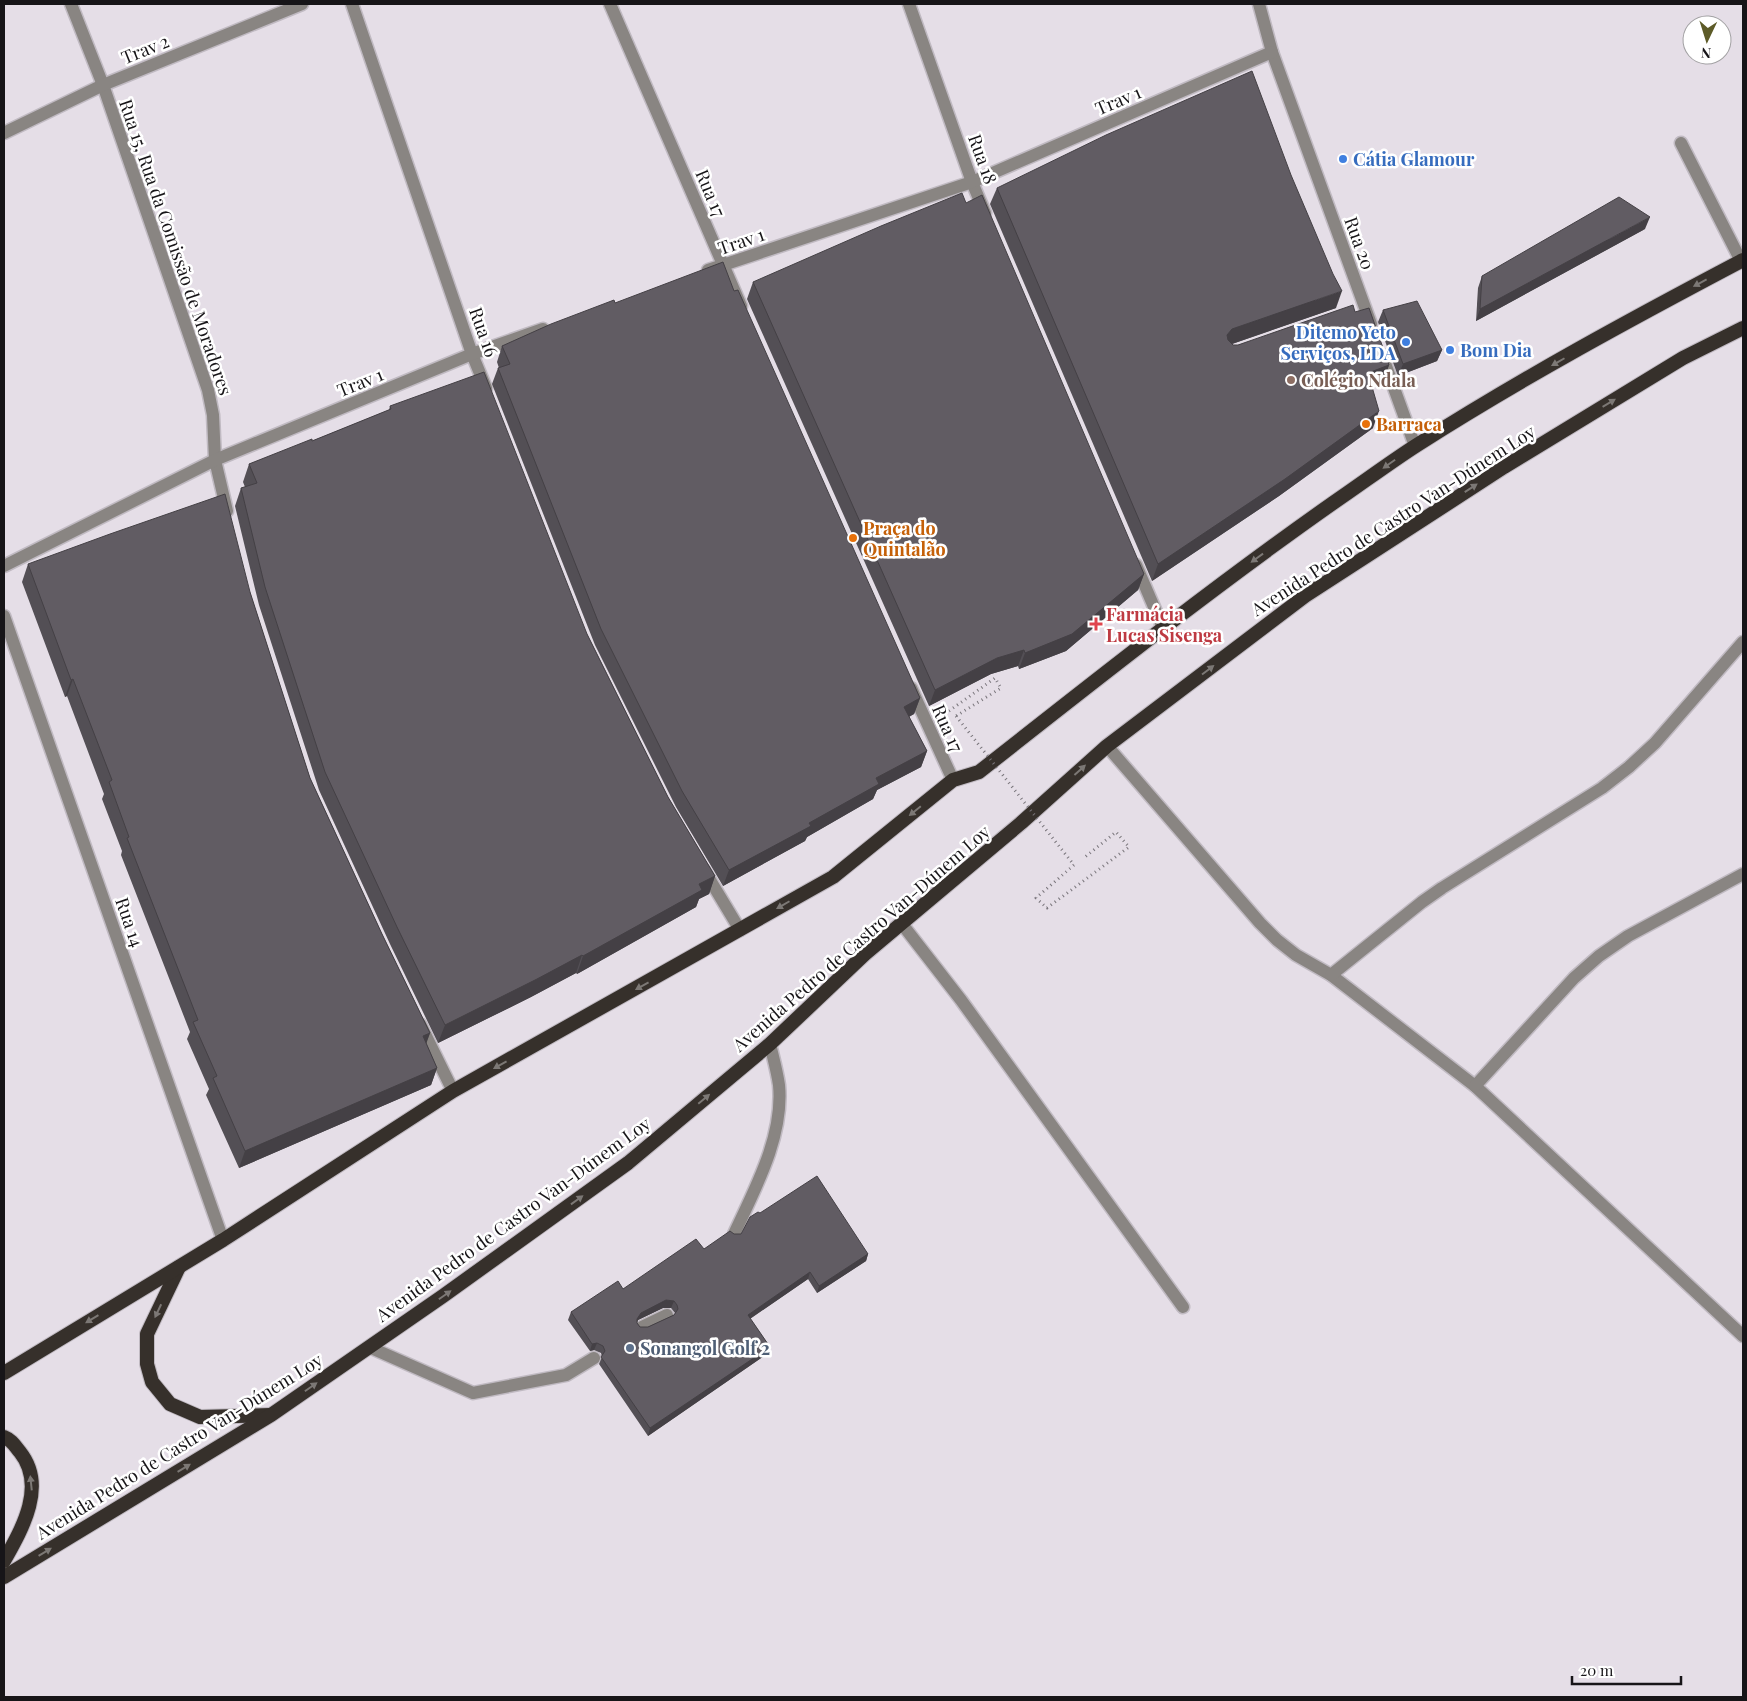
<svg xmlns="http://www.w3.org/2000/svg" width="1747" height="1701" font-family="'Playfair Display',serif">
	<rect width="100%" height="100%" fill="#e5dee7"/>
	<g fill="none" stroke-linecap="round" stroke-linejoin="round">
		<g stroke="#c0bac2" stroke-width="15">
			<g id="service">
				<path d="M 1681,143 L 1741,261"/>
				<path d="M 902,924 L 961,1000 L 1183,1307"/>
				<path d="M 734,1234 C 755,1189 784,1136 779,1085 C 777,1071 773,1057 770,1044"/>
				<path d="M 642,1327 L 667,1315"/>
				<path d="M 369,1347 L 473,1393 L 566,1375 L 594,1358"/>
			</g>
		</g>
		<g stroke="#c0bac2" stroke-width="15">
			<g id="minor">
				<path d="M 71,4 L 103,85 L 208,390 L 213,415 L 215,460 L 227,511"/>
				<path d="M 352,4 L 472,354 L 486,388"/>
				<path d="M 610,4 L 741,306"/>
				<path d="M 909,4 L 972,182 L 985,213"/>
				<path d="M 1259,4 L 1272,52 L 1371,324"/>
				<path d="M 4,133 L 103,85 L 302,4"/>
				<path d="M 708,270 L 972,182 L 1272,52"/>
				<path d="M 1382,355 L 1415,446"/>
				<path d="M 1136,565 L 1163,628"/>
				<path d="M 4,566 L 215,460 L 472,354 L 543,329"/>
				<path d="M 4,616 L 223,1240"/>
				<path d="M 911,688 L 953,780"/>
				<path d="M 1107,746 L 1260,923 L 1277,940 L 1296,955 L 1331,975 L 1475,1086 L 1743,1336"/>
				<path d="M 704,870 L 740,930"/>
				<path d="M 1331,975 L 1422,902 L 1442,888 L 1602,788 L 1629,767 L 1655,743 L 1743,642"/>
				<path d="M 420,1024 L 453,1091"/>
				<path d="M 1475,1086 L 1574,978 L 1599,956 L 1628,936 L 1743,874"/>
			</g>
		</g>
		<g stroke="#c0bac2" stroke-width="16">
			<g id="trunk">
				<path d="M 179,1267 L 147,1334 L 147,1364 L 152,1382 L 170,1404 L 200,1417 L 270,1415"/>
				<path d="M 4,1373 L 223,1240 L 453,1091 L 833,877 L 953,780 L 979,772 C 1096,680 1212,588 1333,503 C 1361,484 1389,463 1417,445 C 1522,378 1633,318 1743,260"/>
				<path d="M 4,1437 C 12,1440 15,1446 20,1452 C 47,1486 22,1529 4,1561"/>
				<path d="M 4,1577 L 271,1415 L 443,1296 L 628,1163 L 770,1044 L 865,954 L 1021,823 L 1107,746 L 1305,596 L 1504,467 L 1683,358 L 1743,328"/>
			</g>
		</g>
		<g stroke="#79757b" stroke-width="3" stroke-dasharray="1 4" stroke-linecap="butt">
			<path d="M 949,711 L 995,678 L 1001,688 L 956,716"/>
			<path d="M 1074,865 L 1036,898 L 1047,908 L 1129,847 L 1116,832 L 1085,857"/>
		</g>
		<use href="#service" stroke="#898582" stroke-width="12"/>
		<use href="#minor" stroke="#898582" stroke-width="12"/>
		<use href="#trunk" stroke="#36302b" stroke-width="14"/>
		<path stroke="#79757b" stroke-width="3" stroke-dasharray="1 4" stroke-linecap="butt" d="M 956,716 L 1074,865"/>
	</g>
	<g fill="#534f55" fill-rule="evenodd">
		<path d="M 997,188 L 1336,308 L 1232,344 L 1233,345 L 1238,345 L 1355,312 L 1389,365 L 1383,382 L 1372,386 L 1373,428 L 1279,496 L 1152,581 L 990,204 Z"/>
		<path d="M 1645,229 L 1476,321 L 1478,288 L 1482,276 Z"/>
		<path d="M 753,282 L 1144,574 L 1138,590 L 1066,651 L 1019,669 L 1018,666 L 991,674 L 929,706 L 747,299 Z"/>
		<path d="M 734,291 L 920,698 L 914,714 L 909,717 L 927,751 L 921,767 L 877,790 L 873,799 L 807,837 L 805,841 L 723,886 L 676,807 L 595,645 L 492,384 L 498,368 L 499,368 L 497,362 L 502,346 L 615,303 Z"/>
		<path d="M 1383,310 L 1442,350 L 1437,361 L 1398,376 L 1378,322 Z"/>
		<path d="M 390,406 L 587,634 L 668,797 L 715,876 L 709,894 L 699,899 L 696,907 L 577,974 L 576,973 L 531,997 L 438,1043 L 390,944 L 319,790 L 259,605 L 235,506 L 241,488 L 245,487 L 243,482 L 249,464 L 312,441 L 389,410 Z"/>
		<path d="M 28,564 L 250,592 L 310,778 L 382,934 L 430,1033 L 426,1043 L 437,1068 L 431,1085 L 239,1168 L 206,1095 L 209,1089 L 187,1039 L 190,1032 L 121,855 L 122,851 L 102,799 L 104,794 L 67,696 L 65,697 L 22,582 Z"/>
		<path d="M 760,1213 L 868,1254 L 866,1261 L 817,1293 L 808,1279 L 750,1319 L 770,1347 L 767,1354 L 648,1436 L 599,1364 L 602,1357 L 601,1353 L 594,1350 L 590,1351 L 568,1320 L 571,1312 L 623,1289 L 734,1234 L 741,1234 ZM 663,1308 L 671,1308 L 675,1313 L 674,1315 L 648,1327 L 640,1327 L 637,1323 L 638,1320 Z"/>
	</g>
	<g fill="#444045">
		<path d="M 1650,217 L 1645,229 L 1476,321 L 1480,309 Z"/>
		<path d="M 1342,291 L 1336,308 L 1226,346 L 1227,335 L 1232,329 Z"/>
		<path d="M 1442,350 L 1437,361 L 1398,376 L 1403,364 Z"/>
		<path d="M 1389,365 L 1383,382 L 1362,390 L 1368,373 Z"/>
		<path d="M 1379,411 L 1373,428 L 1279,496 L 1152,581 L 1158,564 Z"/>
		<path d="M 1144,574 L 1138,590 L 1066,651 L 1019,669 L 1025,653 Z"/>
		<path d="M 1024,650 L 1018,666 L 991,674 L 929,706 L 935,690 L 997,658 Z"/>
		<path d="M 73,679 L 67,696 L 65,697 L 71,680 Z"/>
		<path d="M 920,698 L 914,714 L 898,722 L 904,707 Z"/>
		<path d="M 927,751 L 921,767 L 877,790 L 873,799 L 807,837 L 805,841 L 723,886 L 729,870 L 809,823 L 876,778 Z"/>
		<path d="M 715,876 L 709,894 L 699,899 L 696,907 L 577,974 L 583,956 L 699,884 Z"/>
		<path d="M 582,955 L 576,973 L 531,997 L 438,1043 L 445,1025 Z"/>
		<path d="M 430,1033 L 424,1050 L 423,1036 Z"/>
		<path d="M 437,1068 L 431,1085 L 239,1168 L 245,1151 Z"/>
		<path d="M 868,1254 L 866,1261 L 817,1293 L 819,1286 Z"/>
		<path d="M 810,1272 L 808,1279 L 745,1322 L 748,1315 Z"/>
		<path d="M 666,1300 L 674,1301 L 671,1308 L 663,1308 L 638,1320 L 634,1326 L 637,1319 L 641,1313 Z"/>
		<path d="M 597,1343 L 594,1350 L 590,1351 L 592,1344 Z"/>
		<path d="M 770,1347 L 767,1354 L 648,1436 L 650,1428 Z"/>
	</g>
	<g fill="#615c63" stroke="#444045" fill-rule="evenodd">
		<path d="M 1252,71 L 1291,175 L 1333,274 L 1342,291 L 1232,329 L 1227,335 L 1228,340 L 1233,345 L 1238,345 L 1353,305 L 1355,312 L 1369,308 L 1389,365 L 1368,373 L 1379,411 L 1285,479 L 1158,564 L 997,188 L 1106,135 Z"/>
		<path d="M 962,193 L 966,203 L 982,195 L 1144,574 L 1072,634 L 1025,653 L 1024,650 L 997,658 L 935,690 L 753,282 L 881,226 Z"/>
		<path d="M 1619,197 L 1650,217 L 1480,309 L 1482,276 Z"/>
		<path d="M 723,262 L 734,291 L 738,290 L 920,698 L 904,707 L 927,751 L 876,778 L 879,784 L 809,823 L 811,826 L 729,870 L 682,791 L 601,629 L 498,368 L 510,364 L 502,346 L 551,324 L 614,300 L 615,303 Z"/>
		<path d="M 1417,301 L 1442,350 L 1403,364 L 1383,310 Z"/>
		<path d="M 484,372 L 587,634 L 668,797 L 715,876 L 699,884 L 702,890 L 583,956 L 582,955 L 537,979 L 445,1025 L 397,927 L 325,772 L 265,587 L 241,488 L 257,483 L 249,464 L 312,439 L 312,441 L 391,409 L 390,406 Z"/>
		<path d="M 225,494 L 250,592 L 310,778 L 382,934 L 430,1033 L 423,1036 L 437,1068 L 245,1151 L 213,1078 L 217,1076 L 193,1022 L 198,1020 L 127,838 L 129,837 L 109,782 L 112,780 L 73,679 L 71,680 L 28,564 L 110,534 Z"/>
		<path d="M 817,1176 L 868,1254 L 819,1286 L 810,1272 L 748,1315 L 770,1347 L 650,1428 L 601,1357 L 605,1351 L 603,1346 L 597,1343 L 592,1344 L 571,1312 L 618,1281 L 623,1289 L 696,1239 L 704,1249 L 730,1231 L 734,1234 L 741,1234 L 750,1217 L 758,1212 L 760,1213 ZM 666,1300 L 674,1301 L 677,1305 L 678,1309 L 674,1315 L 648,1327 L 640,1327 L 637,1323 L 637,1319 L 641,1313 Z"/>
	</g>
	<defs><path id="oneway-solid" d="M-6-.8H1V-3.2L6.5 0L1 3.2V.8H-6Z" transform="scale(1.25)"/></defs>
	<g fill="#7c7875">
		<use href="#oneway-solid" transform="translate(1700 283) rotate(152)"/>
		<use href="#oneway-solid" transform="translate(1558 362) rotate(150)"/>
		<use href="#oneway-solid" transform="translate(1609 403) rotate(-31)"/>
		<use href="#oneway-solid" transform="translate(1389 464) rotate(145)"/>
		<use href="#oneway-solid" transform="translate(1471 488) rotate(-33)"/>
		<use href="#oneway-solid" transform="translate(1257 558) rotate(144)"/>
		<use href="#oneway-solid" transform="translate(1208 670) rotate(-37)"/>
		<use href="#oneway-solid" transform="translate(1080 770) rotate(-42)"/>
		<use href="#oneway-solid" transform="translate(915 811) rotate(141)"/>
		<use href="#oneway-solid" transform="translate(783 905) rotate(150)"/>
		<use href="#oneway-solid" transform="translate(642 986) rotate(151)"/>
		<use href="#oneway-solid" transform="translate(500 1065) rotate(151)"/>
		<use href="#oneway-solid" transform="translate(704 1099) rotate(-40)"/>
		<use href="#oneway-solid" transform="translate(577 1200) rotate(-36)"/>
		<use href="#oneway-solid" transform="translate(445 1295) rotate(-35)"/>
		<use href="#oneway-solid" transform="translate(158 1311) rotate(115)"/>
		<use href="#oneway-solid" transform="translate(92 1319) rotate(149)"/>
		<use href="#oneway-solid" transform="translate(311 1387) rotate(-35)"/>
		<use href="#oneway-solid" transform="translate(184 1468) rotate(-31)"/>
		<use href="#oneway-solid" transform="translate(31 1483) rotate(-96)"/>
		<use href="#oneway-solid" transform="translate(45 1552) rotate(-31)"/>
	</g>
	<g fill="#3f7fe0" stroke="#fff" stroke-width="2">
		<circle cx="1343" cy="159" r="5"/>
		<circle cx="1406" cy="342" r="5"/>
		<circle cx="1450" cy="350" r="5"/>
	</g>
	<circle fill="#8d6e63" stroke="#fff" stroke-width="2" cx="1291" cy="380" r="5"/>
	<g fill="#e8710a" stroke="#fff" stroke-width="2">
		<circle cx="1366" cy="424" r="5"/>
		<circle cx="853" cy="538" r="5"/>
	</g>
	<path fill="#e0444e" stroke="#fff" stroke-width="2" d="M1093.5 616.5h5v5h5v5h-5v5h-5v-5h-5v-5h5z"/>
	<circle fill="#5c6f8a" stroke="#fff" stroke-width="2" cx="630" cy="1348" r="5"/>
	<g text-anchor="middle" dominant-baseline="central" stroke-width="5" stroke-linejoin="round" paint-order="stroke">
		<g font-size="18" fill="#171518" stroke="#fff">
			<text transform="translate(145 49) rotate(-22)">Trav 2</text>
			<text transform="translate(1118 100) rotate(-23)">Trav 1</text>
			<text transform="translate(983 159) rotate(70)">Rua 18</text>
			<text transform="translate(711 193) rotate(67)">Rua 17</text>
			<text transform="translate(741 241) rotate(-19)">Trav 1</text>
			<text transform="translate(1360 243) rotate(70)">Rua 20</text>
			<text transform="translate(176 247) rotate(71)">Rua 15, Rua da Comissão de Moradores</text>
			<text transform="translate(484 332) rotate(70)">Rua 16</text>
			<text transform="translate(360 382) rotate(-22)">Trav 1</text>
			<text transform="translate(1393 520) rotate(-33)">Avenida Pedro de Castro Van-Dúnem Loy</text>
			<text transform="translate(948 728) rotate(66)">Rua 17</text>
			<text transform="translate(130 922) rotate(71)">Rua 14</text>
			<text transform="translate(861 938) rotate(-41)">Avenida Pedro de Castro Van-Dúnem Loy</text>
			<text transform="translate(513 1219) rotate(-36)">Avenida Pedro de Castro Van-Dúnem Loy</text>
			<text transform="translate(179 1446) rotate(-32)">Avenida Pedro de Castro Van-Dúnem Loy</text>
		</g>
		<g font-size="18" font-weight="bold" fill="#366cbe" stroke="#fff" text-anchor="start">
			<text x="1353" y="159">Cátia Glamour</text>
			<text x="1396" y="332" text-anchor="end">Ditemo Yeto<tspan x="1396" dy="21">Serviços, LDA</tspan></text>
			<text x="1460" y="350">Bom Dia</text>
		</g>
		<g font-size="18" font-weight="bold" fill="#785e54" stroke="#fff" text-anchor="start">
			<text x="1301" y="380">Colégio Ndala</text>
		</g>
		<g font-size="18" font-weight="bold" fill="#c56008" stroke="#fff" text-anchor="start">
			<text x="1376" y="424">Barraca</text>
			<text x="863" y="528">Praça do<tspan x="863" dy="21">Quintalão</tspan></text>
		</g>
		<g font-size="18" font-weight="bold" fill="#be3a42" stroke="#fff" text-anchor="start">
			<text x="1106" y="614">Farmácia<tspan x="1106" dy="21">Lucas Sisenga</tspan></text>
		</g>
		<g font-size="18" font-weight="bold" fill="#4e5e75" stroke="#fff" text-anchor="start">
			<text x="640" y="1348">Sonangol Golf 2</text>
		</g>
	</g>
	<rect width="1747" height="1701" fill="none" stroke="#171518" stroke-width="10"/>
	<g transform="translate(1707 40) rotate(184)"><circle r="24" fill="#ffffff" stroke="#a2a1a3"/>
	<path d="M0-4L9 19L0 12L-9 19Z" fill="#5d5b28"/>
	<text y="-8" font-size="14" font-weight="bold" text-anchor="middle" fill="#171518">N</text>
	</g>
	<path d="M1572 1676v8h109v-8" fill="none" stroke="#171518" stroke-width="2.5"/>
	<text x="1580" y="1676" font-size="15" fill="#171518" stroke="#ffffff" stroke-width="4" paint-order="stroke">20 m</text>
</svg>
